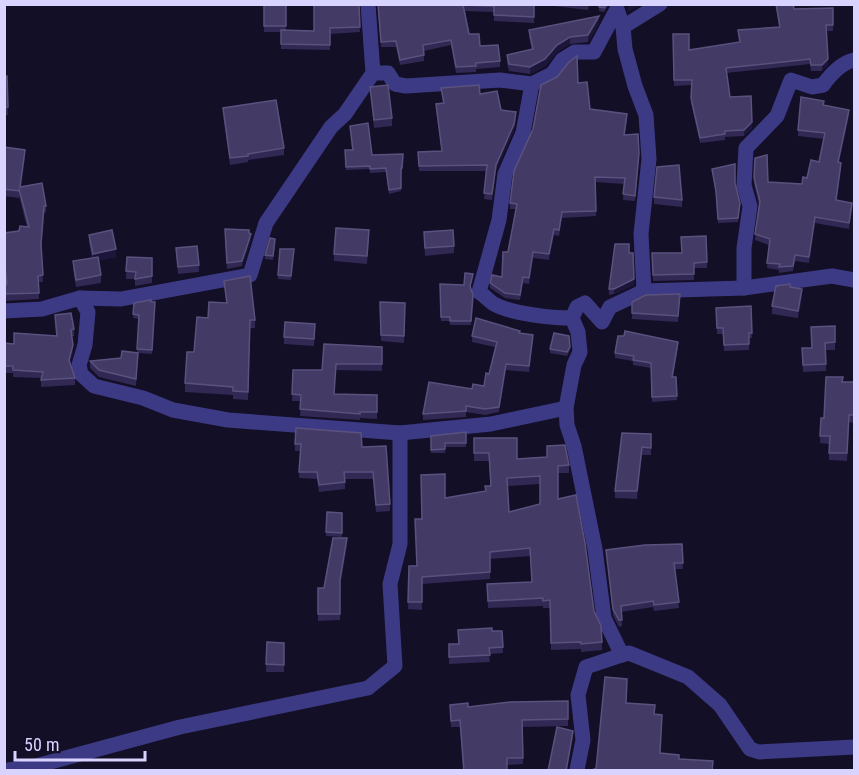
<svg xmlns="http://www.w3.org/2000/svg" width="859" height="775" font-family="'Roboto Condensed',sans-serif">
	<rect width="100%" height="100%" fill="#130f26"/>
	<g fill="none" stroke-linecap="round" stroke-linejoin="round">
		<g stroke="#3d3a85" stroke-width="15">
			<path d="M 623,27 L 625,49 L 635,86 L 646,115 L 649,159 L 641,234 L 644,291"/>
			<path d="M 373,73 L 388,73 L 395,84 L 406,86 L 500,80 L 532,84 L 552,74 L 562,60 L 575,52 L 594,52 L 617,9 L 623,27 L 660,4"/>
			<path d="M 532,84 L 523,133 L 505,174 L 499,220 L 479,292 C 484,295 489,301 494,304 C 512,314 552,318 572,318 L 577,307 L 585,303 L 602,322 L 610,307 L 644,291 L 744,288 L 832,276 L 854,280"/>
			<path d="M 744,288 L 744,248 L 750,206 L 744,185 L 746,148 L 777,116 L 791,80 L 812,87 L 823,85 C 831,74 841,63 854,60"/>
			<path d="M 80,298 L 88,312 L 85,345 L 79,365 L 81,374 L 94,386 L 143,398 L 173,410 L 228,420 L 400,433 L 491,424 L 566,408"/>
			<path d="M 4,311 L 42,309 L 80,298 L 121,299 L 250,275 L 266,223 L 331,127 L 345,114 L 373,73 L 368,4"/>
			<path d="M 572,318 L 578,332 L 580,352 L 574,365 L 566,408 L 567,425 L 574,446 L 595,549 L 604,618 L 622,655 L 586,667 L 578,695 L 583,740 L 577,770"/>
			<path d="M 622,655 L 629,653 L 688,677 L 720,705 L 750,749 L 759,752 L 854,747"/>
			<path d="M 8,770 L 32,767 L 180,727 L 368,688 L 395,666 L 390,584 L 400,544 L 400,433"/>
		</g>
	</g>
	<g fill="#312854" fill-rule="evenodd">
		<path d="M 264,4 L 286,4 L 286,31 L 314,31 L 359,4 L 360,32 L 330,34 L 330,50 L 281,49 L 281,32 L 264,32 Z"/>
		<path d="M 378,4 L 534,4 L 534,23 L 494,21 L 494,12 L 465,11 L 469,34 L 480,46 L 500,61 L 500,67 L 476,69 L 476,72 L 456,73 L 451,45 L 424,51 L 424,61 L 400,65 L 396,47 L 381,47 Z"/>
		<path d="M 537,4 L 589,4 L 588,10 Z"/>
		<path d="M 599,4 L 609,4 L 604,12 L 599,11 Z"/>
		<path d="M 776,4 L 793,4 L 794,9 L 833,8 L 833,31 L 827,31 L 828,64 L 822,71 L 811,71 L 810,64 L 726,73 L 730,97 L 752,128 L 744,136 L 725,137 L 725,140 L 700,143 L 691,103 L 692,85 L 674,86 L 673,34 L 689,50 L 739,42 L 738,30 L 779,27 Z"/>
		<path d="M 599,23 L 588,42 L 570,44 L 557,52 L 545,66 L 530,74 L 509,71 L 507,63 L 507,55 L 532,50 L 529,37 L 529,30 Z"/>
		<path d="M 4,76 L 7,76 L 8,115 L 4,115 Z"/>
		<path d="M 578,83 L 590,109 L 627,119 L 625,135 L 639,159 L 635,201 L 623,200 L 624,184 L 595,182 L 596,216 L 562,218 L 559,236 L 554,235 L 549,260 L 533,258 L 529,284 L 523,283 L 520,300 L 505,298 L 490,288 L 490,283 L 502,277 L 516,209 L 510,209 L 510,203 Z"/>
		<path d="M 370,87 L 392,118 L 392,126 L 374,128 Z"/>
		<path d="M 441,88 L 480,94 L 501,110 L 516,118 L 514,130 L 496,170 L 492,200 L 484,199 L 487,171 L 419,171 L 418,152 L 442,151 L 436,110 L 436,104 L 443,103 Z"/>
		<path d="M 824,105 L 849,116 L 839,162 L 841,169 L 836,200 L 852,209 L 849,229 L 815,223 L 809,263 L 795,261 L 793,271 L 779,273 L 779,270 L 767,268 L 769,245 L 755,240 L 759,205 L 754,184 L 755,158 L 768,182 L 802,184 L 819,162 L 824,139 L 798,136 L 798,130 Z"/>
		<path d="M 223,108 L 284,148 L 284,155 L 248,160 L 248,162 L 230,165 L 223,114 Z"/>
		<path d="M 350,126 L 372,155 L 403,154 L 402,172 L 401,172 L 401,191 L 389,194 L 386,172 L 370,173 L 370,169 L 346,170 L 345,150 L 352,150 Z"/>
		<path d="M 4,147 L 25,157 L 21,187 L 46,206 L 46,212 L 44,213 L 41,247 L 43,282 L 38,282 L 39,299 L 4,301 L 4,285 L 6,284 L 4,266 L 4,233 L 19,231 L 27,227 L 19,196 L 19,198 L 4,196 Z"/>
		<path d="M 712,169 L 735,184 L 740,207 L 738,222 L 718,223 L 716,195 Z"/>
		<path d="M 654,197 L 682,200 L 682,207 L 654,204 Z"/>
		<path d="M 424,232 L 454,246 L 454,253 L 425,256 Z"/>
		<path d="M 249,233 L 251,240 L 242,266 L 227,269 L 225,235 Z"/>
		<path d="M 89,235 L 116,257 L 99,260 L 101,275 L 101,283 L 76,287 L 73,268 L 73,261 L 92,258 L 89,242 Z"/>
		<path d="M 369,238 L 367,264 L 334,261 L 334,254 Z"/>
		<path d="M 275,243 L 273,260 L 265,259 L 265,255 Z"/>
		<path d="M 176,248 L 199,265 L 199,272 L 178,274 Z"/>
		<path d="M 294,249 L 291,280 L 278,279 L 278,275 Z"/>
		<path d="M 629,253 L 634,285 L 614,294 L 609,295 L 609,289 Z"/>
		<path d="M 652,253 L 707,262 L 707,268 L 694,268 L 694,280 L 653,281 Z"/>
		<path d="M 127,257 L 152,258 L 152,283 L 135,286 L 135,279 L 126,279 Z"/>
		<path d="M 473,278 L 470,288 L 473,295 L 471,325 L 450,325 L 450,321 L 441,321 L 440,284 L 464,285 Z"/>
		<path d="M 224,281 L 255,320 L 255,328 L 250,328 L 248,400 L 233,399 L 233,395 L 185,392 L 185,383 L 194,352 L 208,318 L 226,303 Z"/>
		<path d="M 680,294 L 678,322 L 632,319 L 632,302 Z"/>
		<path d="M 802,296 L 798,318 L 772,314 L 772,306 Z"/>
		<path d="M 151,302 L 155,302 L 152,354 L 138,353 L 136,386 L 99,377 L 90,368 L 90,361 L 121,358 L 137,352 L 139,319 L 133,318 L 134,303 Z"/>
		<path d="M 380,302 L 405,303 L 404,343 L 381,341 Z"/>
		<path d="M 751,306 L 752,338 L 749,338 L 749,350 L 724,351 L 723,334 L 717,334 L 716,308 Z"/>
		<path d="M 55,315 L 74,329 L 74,336 L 72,336 L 73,352 L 70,363 L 75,378 L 75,385 L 41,387 L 41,378 L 13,377 L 13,373 L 4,373 L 4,343 L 14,344 L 56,335 Z"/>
		<path d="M 835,326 L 835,350 L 826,350 L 826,371 L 803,372 L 802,348 L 811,348 Z"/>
		<path d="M 315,331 L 314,346 L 284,344 L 284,337 Z"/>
		<path d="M 520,333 L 533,341 L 529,372 L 506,370 L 499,412 L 485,415 L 466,412 L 466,417 L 423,420 L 423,414 L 472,389 L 484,386 L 489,374 L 495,347 L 472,342 L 472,336 Z"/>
		<path d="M 324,344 L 382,347 L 382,371 L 336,370 L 334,394 L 377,395 L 377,419 L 360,418 L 360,420 L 300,416 L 301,401 L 292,401 L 293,370 L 322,370 Z"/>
		<path d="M 678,347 L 673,377 L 676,377 L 677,400 L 652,402 L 651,368 L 633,365 L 633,361 L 615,358 L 615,353 Z"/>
		<path d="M 550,349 L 570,350 L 567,356 L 550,353 Z"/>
		<path d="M 842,382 L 855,382 L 855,423 L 849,422 L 847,461 L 829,460 L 829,444 L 820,443 L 821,418 L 824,418 Z"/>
		<path d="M 466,432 L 466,447 L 445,447 L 445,453 L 431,453 L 431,436 Z"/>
		<path d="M 651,434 L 651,455 L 642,455 L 637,499 L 615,498 L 615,491 Z"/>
		<path d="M 474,438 L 517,459 L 569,465 L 569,473 L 558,473 L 558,499 L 594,611 L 602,642 L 602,650 L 581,652 L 581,649 L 551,650 L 550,608 L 543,608 L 543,606 L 488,608 L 487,584 L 532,582 L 530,556 L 490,559 L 490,579 L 422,584 L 422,610 L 408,609 L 409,566 L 416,566 L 422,519 L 445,498 L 486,491 L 491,486 L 489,461 L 474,461 ZM 540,484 L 540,504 L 509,512 L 507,486 Z"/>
		<path d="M 295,444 L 362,447 L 390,504 L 390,511 L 376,512 L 373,479 L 345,479 L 345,489 L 319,492 L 317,479 L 299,478 L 300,451 L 295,451 Z"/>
		<path d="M 327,512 L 342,513 L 342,537 L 326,536 Z"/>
		<path d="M 682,544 L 683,569 L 675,569 L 679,608 L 654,611 L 653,607 L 621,612 L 622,626 L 619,627 L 613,615 L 606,550 Z"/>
		<path d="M 347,545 L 340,586 L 340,620 L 318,621 L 318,588 L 324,588 Z"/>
		<path d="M 492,631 L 502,631 L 503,653 L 489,654 L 490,662 L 449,664 L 449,644 L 458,644 Z"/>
		<path d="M 267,642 L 284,643 L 284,672 L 266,672 Z"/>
		<path d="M 568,701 L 568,726 L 522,727 L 523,764 L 507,765 L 507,771 L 463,771 L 460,727 L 451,727 L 450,705 L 468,707 Z"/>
	</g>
	<g fill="#1d163a">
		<path d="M 633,4 L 641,4 L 628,12 L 628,7 Z"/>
		<path d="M 599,16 L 599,23 L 588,42 L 588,35 Z"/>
		<path d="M 570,37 L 570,44 L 557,52 L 545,66 L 530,74 L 530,67 L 557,45 Z"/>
		<path d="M 828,59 L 828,64 L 822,71 L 822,65 Z"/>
		<path d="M 849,110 L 849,116 L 838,168 L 838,162 Z"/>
		<path d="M 516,112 L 514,130 L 496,170 L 492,200 L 496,165 Z"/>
		<path d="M 752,122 L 752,128 L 744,136 L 744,130 Z"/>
		<path d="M 25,150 L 25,157 L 20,194 L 20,187 Z"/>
		<path d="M 841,163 L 841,169 L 836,206 L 836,200 Z"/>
		<path d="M 852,203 L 852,209 L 849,229 L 849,223 Z"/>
		<path d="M 815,217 L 815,223 L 809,263 L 809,257 Z"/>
		<path d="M 554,229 L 554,235 L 549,260 L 549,254 Z"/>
		<path d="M 251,234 L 251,240 L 242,266 L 242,261 Z"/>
		<path d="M 116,249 L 116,257 L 93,262 L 93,254 Z"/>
		<path d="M 533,252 L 533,258 L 529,284 L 529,278 Z"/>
		<path d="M 634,279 L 634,285 L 614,294 L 614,289 Z"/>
		<path d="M 802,289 L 802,296 L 798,318 L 798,311 Z"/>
		<path d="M 73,345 L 73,352 L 69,367 L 69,360 Z"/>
		<path d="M 506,364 L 506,370 L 499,412 L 499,407 Z"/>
		<path d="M 642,447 L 642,455 L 637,499 L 637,491 Z"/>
		<path d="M 347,538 L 347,545 L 340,586 L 340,580 Z"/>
		<path d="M 573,731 L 573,740 L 567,771 L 566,771 Z"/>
	</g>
	<g fill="#433a66" stroke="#5a527e" stroke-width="1.5" fill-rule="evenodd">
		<rect x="264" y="4" width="22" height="22"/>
		<path d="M 314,4 L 359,4 L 360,27 L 330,28 L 330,45 L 281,44 L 281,30 L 314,31 Z"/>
		<path d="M 378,4 L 534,4 L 534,17 L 494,15 L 494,6 L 463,5 L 469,34 L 479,34 L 480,46 L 498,45 L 500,61 L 476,63 L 476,66 L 456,67 L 451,40 L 423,45 L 424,55 L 400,60 L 396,41 L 381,42 Z"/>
		<path d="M 599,4 L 607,4 L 604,8 L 599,7 Z"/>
		<path d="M 776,4 L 793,4 L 794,9 L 833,8 L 833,25 L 826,25 L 828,59 L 822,65 L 811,65 L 810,59 L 726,68 L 730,97 L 751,96 L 752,122 L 744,130 L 725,131 L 725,134 L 700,138 L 691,98 L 692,80 L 674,80 L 673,34 L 689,34 L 689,50 L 740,42 L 738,30 L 780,27 Z"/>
		<path d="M 599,16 L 588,35 L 570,37 L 557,45 L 545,59 L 530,67 L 509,64 L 507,55 L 533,49 L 529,30 Z"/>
		<path d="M 577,56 L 578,83 L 587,82 L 590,109 L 627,114 L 624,135 L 638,134 L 639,153 L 635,196 L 623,194 L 625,178 L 595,177 L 596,211 L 562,212 L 559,230 L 554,229 L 549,254 L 533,252 L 529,278 L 523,277 L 520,295 L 505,293 L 490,283 L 492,275 L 502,277 L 503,252 L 508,252 L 517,204 L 510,203 L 514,171 L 533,129 L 541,85 L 557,77 L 569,62 Z"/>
		<path d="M 4,76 L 7,76 L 8,107 L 4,108 Z"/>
		<path d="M 388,85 L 392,118 L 374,120 L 370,87 Z"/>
		<path d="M 479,85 L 480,94 L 497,91 L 501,110 L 516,112 L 514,124 L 496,165 L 492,194 L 484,193 L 487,165 L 419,166 L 418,152 L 442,151 L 436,104 L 444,103 L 441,88 Z"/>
		<path d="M 801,97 L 824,101 L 823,105 L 849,110 L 838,162 L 841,163 L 836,200 L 852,203 L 849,223 L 815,217 L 809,257 L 795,255 L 793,266 L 779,267 L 780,264 L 767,263 L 770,239 L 755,234 L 760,201 L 754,178 L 755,158 L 767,155 L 768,182 L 802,184 L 803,177 L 807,178 L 811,160 L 819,162 L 825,133 L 798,130 Z"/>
		<path d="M 276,100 L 284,148 L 248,154 L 248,156 L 230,158 L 223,108 Z"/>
		<path d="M 368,123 L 372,155 L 403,154 L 402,168 L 401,168 L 401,188 L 389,190 L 386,168 L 370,169 L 370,166 L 346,167 L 345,150 L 353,150 L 350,126 Z"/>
		<path d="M 4,147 L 25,150 L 20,187 L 42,183 L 46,206 L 44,206 L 41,244 L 43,275 L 38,276 L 39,293 L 4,294 L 4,285 L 7,284 L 4,259 L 4,233 L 19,231 L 20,226 L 29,227 L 19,189 L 19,191 L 4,189 Z"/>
		<path d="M 735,164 L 735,183 L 740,203 L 738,218 L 718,219 L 716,191 L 712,169 Z"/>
		<path d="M 679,165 L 682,200 L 654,197 L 657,167 Z"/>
		<path d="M 336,228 L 369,230 L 367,256 L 334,254 Z"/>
		<path d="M 225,229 L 249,230 L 249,233 L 251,234 L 242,261 L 227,263 Z"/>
		<path d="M 112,230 L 116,249 L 93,254 L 89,235 Z"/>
		<path d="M 453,230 L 454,246 L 425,248 L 424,232 Z"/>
		<path d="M 706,236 L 707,262 L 694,263 L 694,274 L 653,275 L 652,253 L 682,253 L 681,237 Z"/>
		<path d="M 270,238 L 275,239 L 273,256 L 265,255 Z"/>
		<path d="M 615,244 L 629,244 L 629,253 L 633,253 L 634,279 L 614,289 L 609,289 Z"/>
		<path d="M 197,246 L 199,265 L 178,267 L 176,248 Z"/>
		<path d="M 280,249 L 294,249 L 291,276 L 278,275 Z"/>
		<path d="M 98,257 L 101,275 L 76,280 L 73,261 Z"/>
		<path d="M 127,257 L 152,258 L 152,276 L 135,279 L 136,272 L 126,271 Z"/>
		<path d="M 465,273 L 473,274 L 470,286 L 473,295 L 471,321 L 450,321 L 450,317 L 441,317 L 440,284 L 464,285 Z"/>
		<path d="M 250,276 L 255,320 L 250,320 L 248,392 L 233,391 L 233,387 L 185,383 L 187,352 L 194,352 L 197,317 L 208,318 L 209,302 L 227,303 L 224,281 Z"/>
		<path d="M 790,284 L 790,287 L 802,289 L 798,311 L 772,306 L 776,286 Z"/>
		<path d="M 680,294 L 678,316 L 632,313 L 632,302 L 646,295 Z"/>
		<path d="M 151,300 L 151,302 L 155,302 L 152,350 L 137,349 L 139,315 L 133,314 L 134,303 Z"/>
		<path d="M 380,302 L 405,303 L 404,336 L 381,335 Z"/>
		<path d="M 751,306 L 752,333 L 749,333 L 749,344 L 724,345 L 723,328 L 717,328 L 716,308 Z"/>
		<path d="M 71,313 L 74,329 L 71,330 L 73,345 L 69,360 L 75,378 L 41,380 L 43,372 L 13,370 L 13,366 L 4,366 L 4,343 L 14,344 L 14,333 L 57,336 L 55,315 Z"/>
		<path d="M 476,318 L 520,331 L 519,333 L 533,335 L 529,366 L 506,364 L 499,407 L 485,409 L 466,406 L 466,411 L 423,414 L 429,382 L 472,389 L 473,384 L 484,386 L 486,373 L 489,374 L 497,342 L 472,336 Z"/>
		<path d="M 285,322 L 315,324 L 314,339 L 284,337 Z"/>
		<path d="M 835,326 L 835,342 L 825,343 L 826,364 L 803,365 L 802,348 L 812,348 L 811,327 Z"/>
		<path d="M 625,331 L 678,342 L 672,377 L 676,377 L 677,396 L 652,397 L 651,363 L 633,360 L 634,356 L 615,353 L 618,336 L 624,336 Z"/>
		<path d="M 554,333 L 569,336 L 570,347 L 567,352 L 550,349 Z"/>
		<path d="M 324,344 L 382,347 L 382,364 L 336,364 L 334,394 L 377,395 L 377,412 L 360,412 L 360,414 L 300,409 L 301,395 L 292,394 L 293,370 L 322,370 Z"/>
		<path d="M 122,351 L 138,353 L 136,379 L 99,370 L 90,361 L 121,358 Z"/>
		<path d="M 826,377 L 843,377 L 842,382 L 855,382 L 855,415 L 849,415 L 847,453 L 829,453 L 830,436 L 820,436 L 821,418 L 824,418 Z"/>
		<path d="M 296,428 L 361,433 L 362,447 L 386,446 L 390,504 L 376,505 L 373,472 L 344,472 L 345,482 L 319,485 L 317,472 L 299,472 L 301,444 L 295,444 Z"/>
		<path d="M 466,432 L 466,443 L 445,443 L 445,449 L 431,450 L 431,436 Z"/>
		<path d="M 622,433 L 651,434 L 651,448 L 642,447 L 637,491 L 615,491 Z"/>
		<path d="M 474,438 L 517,438 L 517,459 L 547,457 L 547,446 L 565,445 L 569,465 L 558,466 L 558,499 L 576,495 L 585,543 L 594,611 L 601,626 L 602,642 L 581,644 L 581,642 L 551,643 L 550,600 L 543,601 L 543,598 L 488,601 L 487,584 L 532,582 L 530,548 L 490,552 L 490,572 L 422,577 L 422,602 L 408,602 L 409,566 L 417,566 L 415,519 L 422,519 L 421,475 L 445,474 L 445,498 L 486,491 L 485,486 L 491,486 L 489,453 L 474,453 ZM 540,476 L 540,504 L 509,512 L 507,478 Z"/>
		<path d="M 327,512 L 342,513 L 342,533 L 326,532 Z"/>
		<path d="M 333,538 L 347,538 L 340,580 L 340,614 L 318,614 L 318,588 L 324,588 Z"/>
		<path d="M 682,544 L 683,563 L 674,563 L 679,602 L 654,605 L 653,601 L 621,606 L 622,620 L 619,620 L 613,609 L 606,550 L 645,545 Z"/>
		<path d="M 492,628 L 492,631 L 502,631 L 503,647 L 489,648 L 490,655 L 449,657 L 449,644 L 459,644 L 458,630 Z"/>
		<path d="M 267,642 L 284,643 L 284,665 L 266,664 Z"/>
		<path d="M 605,677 L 627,679 L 626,703 L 655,705 L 654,714 L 662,715 L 660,753 L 679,755 L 679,759 L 713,761 L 712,771 L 594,771 L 594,769 L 596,769 Z"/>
		<path d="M 568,701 L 568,719 L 522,720 L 523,758 L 507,758 L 507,771 L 464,771 L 460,720 L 451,721 L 450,705 L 468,703 L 468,707 L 510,702 Z"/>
		<path d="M 557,727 L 573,731 L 566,771 L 548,771 Z"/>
	</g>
	<rect width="859" height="775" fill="none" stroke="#d9d4ff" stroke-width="12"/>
	<path d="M15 751v9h130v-9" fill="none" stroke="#d9d4ff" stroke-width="3"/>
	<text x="24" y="751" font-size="18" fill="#d9d4ff" stroke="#130f26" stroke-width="4.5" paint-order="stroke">50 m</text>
</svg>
